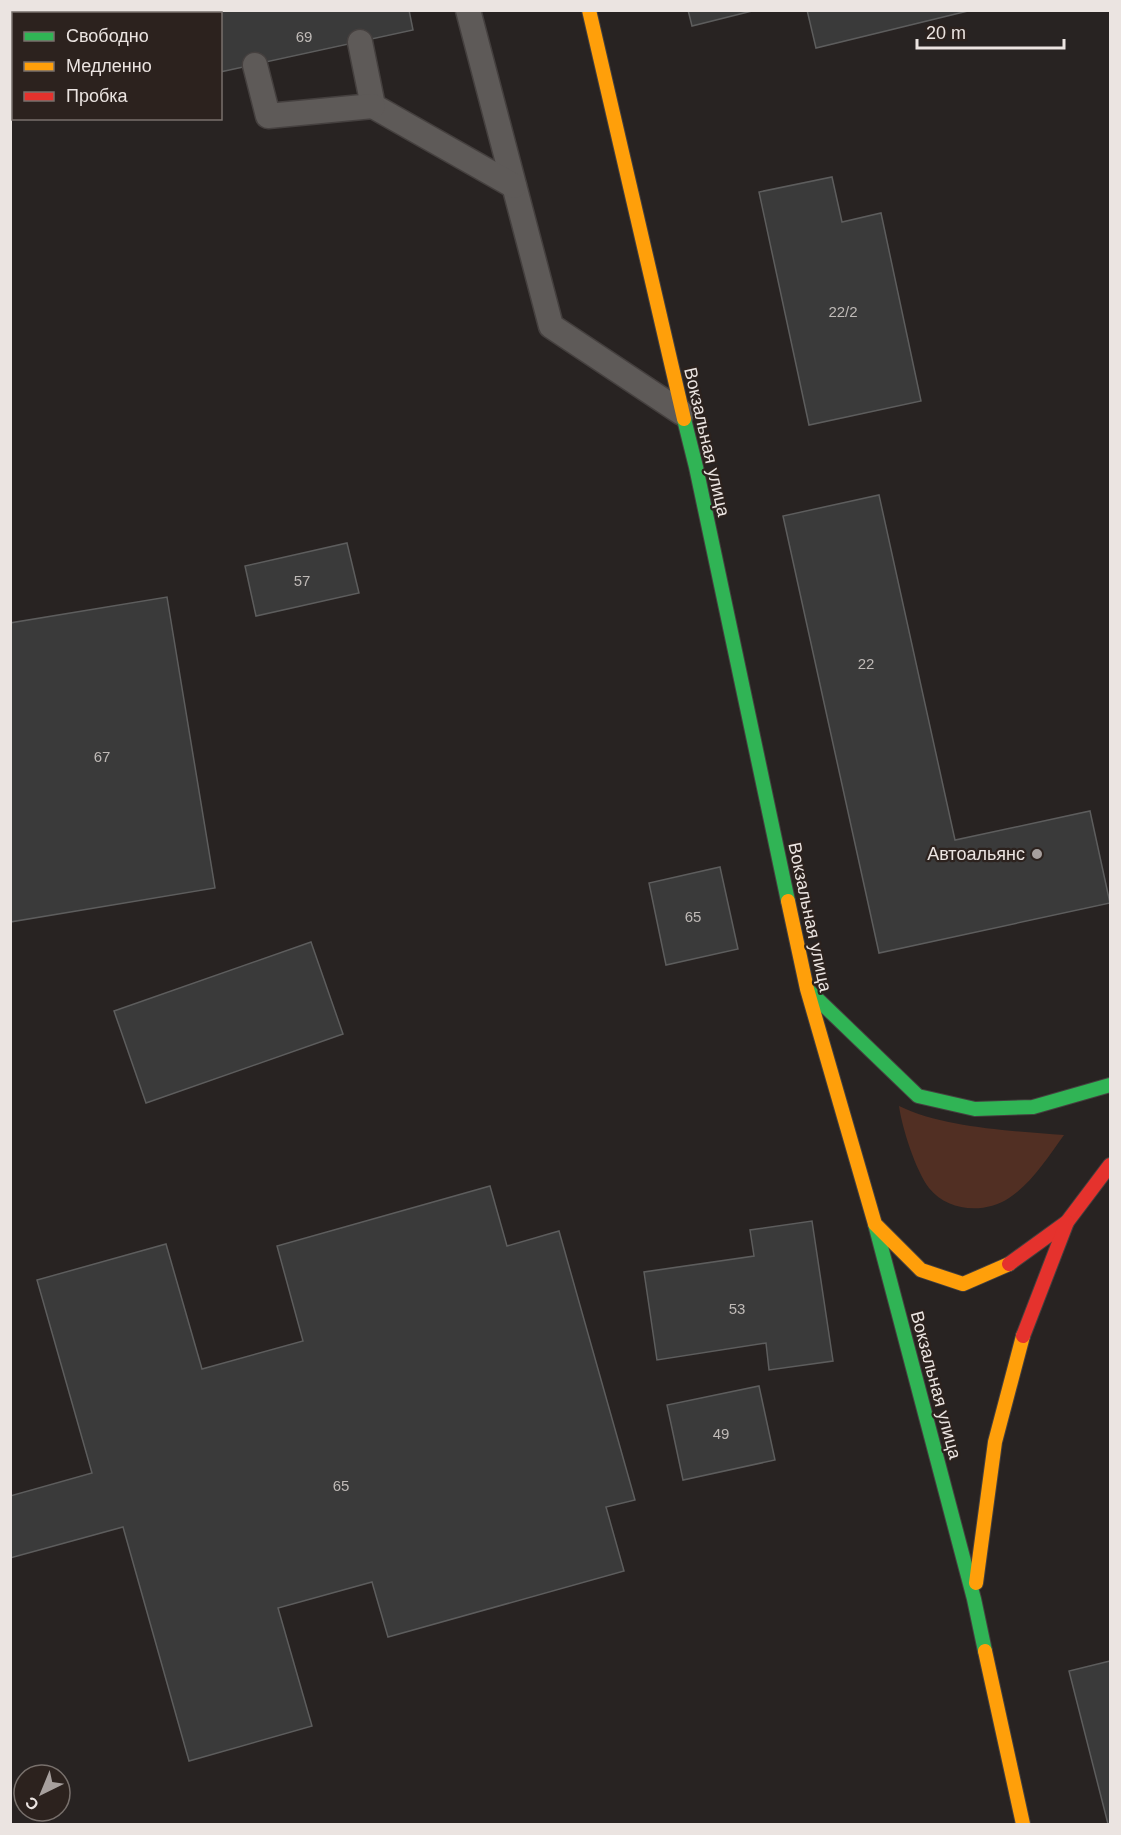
<svg xmlns="http://www.w3.org/2000/svg" width="1121" height="1835" font-family="Arial,sans-serif">
	<rect width="100%" height="100%" fill="#282322"/>
	<path fill="#512f23" d="M 899,1106 C 944,1128 1014,1131 1064,1135 C 1048,1157 1032,1183 1009,1198 C 985,1214 948,1212 929,1188 C 916,1171 902,1128 899,1106 Z"/>
	<g fill="#3a3a3a" stroke="#5d5d5d" stroke-width="1.5">
		<path d="M 115,10 L 166,10 L 167,14 L 116,14 Z"/>
		<path d="M 204,10 L 409,10 L 413,30 L 220,72 L 220,14 L 190,14 Z"/>
		<path d="M 688,10 L 756,10 L 692,26 Z"/>
		<path d="M 807,10 L 972,10 L 816,48 Z"/>
		<path d="M 832,177 L 842,222 L 881,213 L 921,401 L 809,425 L 759,192 Z"/>
		<path d="M 879,495 L 955,840 L 1090,811 L 1110,903 L 879,953 L 783,516 Z"/>
		<path d="M 347,543 L 359,593 L 256,616 L 245,566 Z"/>
		<path d="M 167,597 L 215,888 L 10,922 L 10,623 Z"/>
		<path d="M 720,867 L 738,949 L 666,965 L 649,883 Z"/>
		<path d="M 311,942 L 343,1034 L 146,1103 L 114,1011 Z"/>
		<path d="M 490,1186 L 507,1246 L 559,1231 L 635,1500 L 606,1507 L 624,1571 L 388,1637 L 372,1582 L 278,1608 L 312,1726 L 189,1761 L 123,1527 L 10,1558 L 10,1496 L 92,1473 L 37,1280 L 166,1244 L 202,1369 L 303,1341 L 277,1246 Z"/>
		<path d="M 812,1221 L 833,1361 L 769,1370 L 766,1343 L 657,1360 L 644,1272 L 754,1256 L 750,1230 Z"/>
		<path d="M 759,1386 L 775,1460 L 683,1480 L 667,1405 Z"/>
		<path d="M 1110,1661 L 1110,1824 L 1108,1824 L 1069,1671 Z"/>
	</g>
	<g fill="none" stroke-linecap="round" stroke-linejoin="round">
		<g stroke="#45403f" stroke-width="27">
			<g id="lane">
				<path d="M 468,10 L 551,326 L 682,413"/>
				<path d="M 360,42 L 373,106 L 514,186"/>
				<path d="M 255,65 L 268,116 L 373,106"/>
			</g>
		</g>
		<g stroke="#45403f" stroke-width="16">
			<g id="fast">
				<path d="M 684,419 L 696,467 L 788,901"/>
				<path d="M 808,990 L 918,1096 L 975,1109 L 1033,1107 L 1110,1085"/>
				<path d="M 875,1224 L 974,1599 L 985,1651"/>
			</g>
		</g>
		<g stroke="#45403f" stroke-width="16">
			<g id="slow">
				<path d="M 589,10 L 684,419"/>
				<path d="M 788,901 L 807,989 L 875,1224 L 921,1270 L 963,1284 L 1009,1264"/>
				<path d="M 976,1583 L 995,1442 L 1023,1336"/>
				<path d="M 985,1651 L 1023,1824"/>
			</g>
		</g>
		<g stroke="#45403f" stroke-width="16">
			<g id="jam">
				<path d="M 1009,1264 L 1067,1222 L 1110,1165"/>
				<path d="M 1023,1336 L 1067,1222"/>
			</g>
		</g>
		<use href="#lane" stroke="#5e5a58" stroke-width="24"/>
		<use href="#fast" stroke="#30b455" stroke-width="14"/>
		<use href="#slow" stroke="#ff9f0a" stroke-width="14"/>
		<use href="#jam" stroke="#e5322d" stroke-width="14"/>
	</g>
	<circle fill="#a7a09e" stroke="#2c221e" stroke-width="2" cx="1037" cy="854" r="6"/>
	<g text-anchor="middle" dominant-baseline="central" stroke-width="4.5" stroke-linejoin="round" paint-order="stroke">
		<g font-size="15" fill="#bfbab7">
			<text x="304" y="36">69</text>
			<text x="843" y="311">22/2</text>
			<text x="302" y="580">57</text>
			<text x="866" y="663">22</text>
			<text x="102" y="756">67</text>
			<text x="693" y="916">65</text>
			<text x="737" y="1308">53</text>
			<text x="721" y="1433">49</text>
			<text x="341" y="1485">65</text>
		</g>
		<g font-size="18" fill="#ebe4e1" stroke="#2c221e">
			<text transform="translate(707 442) rotate(77)">Вокзальная улица</text>
			<text transform="translate(810 917) rotate(78)">Вокзальная улица</text>
			<text transform="translate(936 1385) rotate(75)">Вокзальная улица</text>
		</g>
		<g font-size="18" fill="#ebe4e1" stroke="#2c221e" text-anchor="end">
			<text x="1025" y="854">Автоальянс</text>
		</g>
	</g>
	<rect width="1121" height="1835" fill="none" stroke="#ebe4e1" stroke-width="24"/>
	<rect x="12" y="12" width="210" height="108" fill="#2c221e" stroke="#78706c" stroke-width="1.5"/>
	<rect x="24" y="32" width="30" height="9" fill="#30b455" stroke="#78706c" stroke-width="1.5"/>
	<text x="66" y="42" font-size="18" fill="#ebe4e1">Свободно</text>
	<rect x="24" y="62" width="30" height="9" fill="#ff9f0a" stroke="#78706c" stroke-width="1.5"/>
	<text x="66" y="72" font-size="18" fill="#ebe4e1">Медленно</text>
	<rect x="24" y="92" width="30" height="9" fill="#e5322d" stroke="#78706c" stroke-width="1.5"/>
	<text x="66" y="102" font-size="18" fill="#ebe4e1">Пробка</text>
	<g transform="translate(42 1793) rotate(223)"><circle r="28" fill="#2c221e" stroke="#78706c" stroke-width="1.5"/>
	<path d="M0-4.5L10 22L0 15L-10 22Z" fill="#a7a09e"/>
	<text y="-9" font-size="16" font-weight="bold" text-anchor="middle" fill="#ebe4e1">С</text>
	</g>
	<path d="M917 39v9h147v-9" fill="none" stroke="#ebe4e1" stroke-width="3"/>
	<text x="926" y="39" font-size="18" fill="#ebe4e1" stroke="#2c221e" stroke-width="4.5" paint-order="stroke">20 m</text>
</svg>
